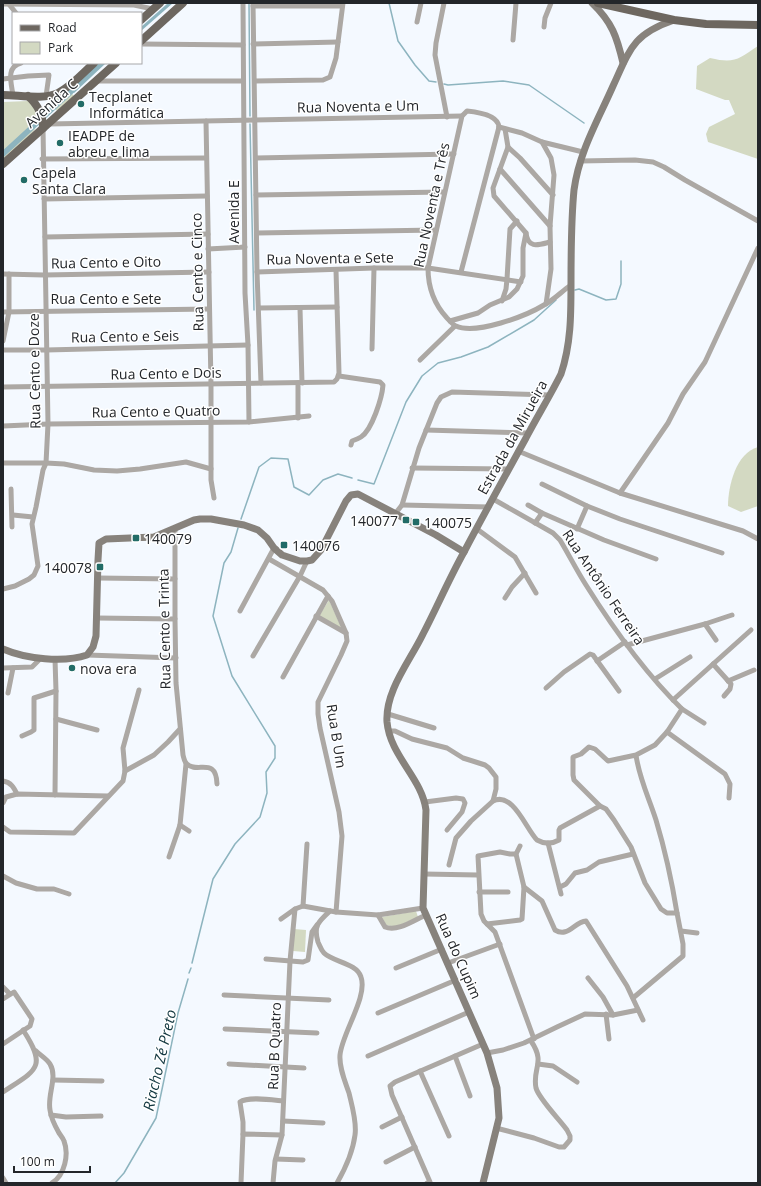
<svg xmlns="http://www.w3.org/2000/svg" width="761" height="1186" font-family="'Open Sans',sans-serif">
	<rect width="100%" height="100%" fill="#f4f9ff"/>
	<g fill="#d3d9c2">
		<path d="M 758,46 L 758,159 L 708,142 L 706,134 L 709,127 L 735,114 L 729,100 L 725,100 L 696,89 L 697,66 L 710,58 C 735,64 738,59 758,46 Z"/>
		<path d="M 69,90 L 74,96 L 57,111 L 48,102 L 55,99 Z"/>
		<path d="M 28,101 C 37,107 40,119 35,129 C 32,135 10,153 3,160 L 3,102 Z"/>
		<path d="M 758,447 L 758,506 L 741,512 L 728,506 C 728,486 736,453 758,447 Z"/>
		<path d="M 329,600 L 342,629 L 319,616 Z"/>
		<path d="M 416,911 L 418,917 L 396,927 L 386,925 L 382,917 Z"/>
		<path d="M 294,929 L 306,930 L 305,952 L 293,951 Z"/>
	</g>
	<g fill="#8db4bf">
		<path d="M 168,3 L 173,3 L 141,31 L 141,27 Z"/>
		<path d="M 99,63 L 106,63 L 74,93 L 70,88 Z"/>
	</g>
	<g fill="none" stroke-linecap="round" stroke-linejoin="round">
		<g stroke="#8db4bf" stroke-width="1.5">
			<path d="M 249,3 L 250,116"/>
			<path d="M 389,3 L 398,41 L 415,65 L 429,81 L 436,82"/>
			<path d="M 444,84 L 448,85 L 503,81 L 529,85 L 584,123"/>
			<path d="M 250,124 L 254,310"/>
			<path d="M 575,290 L 579,289 L 606,300 L 616,299 L 621,284 L 621,261"/>
			<path d="M 358,480 L 374,484 L 406,402 L 422,376 L 438,363 L 461,357 L 488,347 L 534,320 L 556,300"/>
			<path d="M 241,519 L 259,467 L 271,458 L 288,459 L 294,487 L 309,495 L 323,480 L 338,474 L 352,478"/>
			<path d="M 192,963 L 213,879 L 235,844 L 260,817 L 267,793 L 266,772 L 275,758 L 275,746 L 232,676 L 213,616 L 224,563 L 231,552 L 238,528"/>
			<path d="M 189,973 L 191,968"/>
			<path d="M 115,1183 L 124,1173 L 156,1118 L 178,1013 L 188,979"/>
		</g>
		<path stroke="#8db4bf" stroke-width="5.5" d="M 3,154 L 76,87"/>
		<g stroke="#aca8a4" stroke-width="5">
			<path d="M 8,3 L 16,13"/>
			<path d="M 243,3 L 245,293 L 248,345 L 249,422"/>
			<path d="M 253,3 L 257,272 L 261,383"/>
			<path d="M 444,3 L 436,43 L 435,55 L 447,117"/>
			<path d="M 3,4 L 134,5 L 153,9"/>
			<path d="M 253,6 L 342,6"/>
			<path d="M 417,22 L 421,3"/>
			<path d="M 544,27 L 545,18 L 551,3"/>
			<path d="M 513,40 L 516,3"/>
			<path d="M 141,44 L 243,45"/>
			<path d="M 253,44 L 338,42"/>
			<path d="M 3,79 L 28,76 L 49,75 L 46,96"/>
			<path d="M 96,81 L 243,81"/>
			<path d="M 255,81 L 323,80 L 330,77 L 336,58 L 343,3"/>
			<path d="M 13,95 C 11,82 6,67 21,63"/>
			<path d="M 206,121 L 211,385 L 211,480 L 214,498"/>
			<path d="M 49,124 L 462,116"/>
			<path d="M 499,127 C 498,115 477,112 467,111 L 462,116 L 428,268 C 428,288 434,304 447,318 C 450,321 453,325 456,326 C 476,335 526,316 544,305 C 554,300 562,291 571,285"/>
			<path d="M 499,127 L 522,133 L 542,142 L 583,152"/>
			<path d="M 505,129 L 508,147 L 520,158 L 553,195"/>
			<path d="M 542,142 L 551,158 L 554,175 L 550,226 L 551,269 L 546,304"/>
			<path d="M 508,147 L 493,188 L 494,196 L 526,233 C 528,249 538,245 550,242"/>
			<path d="M 256,158 L 454,154"/>
			<path d="M 42,159 L 206,158"/>
			<path d="M 580,161 L 635,160 L 653,162 L 664,167 L 685,180 L 758,221"/>
			<path d="M 500,169 L 550,226"/>
			<path d="M 256,195 L 444,192"/>
			<path d="M 44,199 L 207,196"/>
			<path d="M 257,233 L 436,230"/>
			<path d="M 45,237 L 208,234"/>
			<path d="M 208,249 L 245,247"/>
			<path d="M 257,272 L 374,268 L 428,268 L 521,282"/>
			<path d="M 461,272 L 499,127"/>
			<path d="M 3,274 L 44,275 L 209,272"/>
			<path d="M 502,301 L 506,289 L 507,279 L 510,229 L 517,221"/>
			<path d="M 259,308 L 337,307"/>
			<path d="M 300,308 L 302,383"/>
			<path d="M 3,312 L 209,309"/>
			<path d="M 450,321 L 478,313 L 490,305 L 509,297 L 517,289 L 523,276 L 523,248 L 526,233"/>
			<path d="M 3,341 L 9,312 L 9,274"/>
			<path d="M 372,349 L 374,268"/>
			<path d="M 3,350 L 46,350 L 248,345"/>
			<path d="M 420,360 L 455,326"/>
			<path d="M 339,376 L 380,382 L 383,385 C 382,398 372,430 361,437 C 358,439 355,440 352,441 L 351,445"/>
			<path d="M 3,387 L 334,382 L 337,379 L 339,373 L 336,270"/>
			<path d="M 298,418 L 298,383"/>
			<path d="M 3,426 L 48,424 L 249,422 L 309,416"/>
			<path d="M 426,430 L 528,433"/>
			<path d="M 518,451 L 620,493 L 743,531 L 758,539"/>
			<path d="M 3,463 L 46,463 L 64,464 L 94,470 L 117,471 L 140,469 L 186,462 L 211,469"/>
			<path d="M 412,468 L 509,469"/>
			<path d="M 542,484 L 587,506"/>
			<path d="M 11,489 L 12,527"/>
			<path d="M 620,493 L 668,423 L 683,394 L 705,362 L 758,248"/>
			<path d="M 493,499 L 553,533 L 560,540 C 569,555 577,571 586,585 C 613,628 646,674 682,709 L 667,732 L 655,745 L 636,755 C 639,778 649,798 656,820 C 665,850 672,882 677,913 L 667,913 L 661,909 L 645,883 L 631,847 L 614,820 L 606,809 L 600,806 L 574,780 L 573,775 L 573,757 L 581,754 L 589,747 L 595,749 L 608,761 L 636,755"/>
			<path d="M 402,505 L 489,507"/>
			<path d="M 528,505 L 542,513"/>
			<path d="M 395,514 L 402,505 L 419,448 L 437,403 L 441,397 L 452,392 L 550,395"/>
			<path d="M 13,515 L 33,517"/>
			<path d="M 535,523 L 542,513 L 604,540 L 656,559"/>
			<path d="M 175,528 L 175,619 L 176,683 L 183,755 C 184,758 184,762 187,764 C 197,774 216,756 217,784"/>
			<path d="M 477,529 L 515,557 L 536,593"/>
			<path d="M 577,529 L 587,506 L 620,519 L 722,553"/>
			<path d="M 269,559 L 323,590 L 332,601 L 346,633 L 347,641 L 341,655 L 318,702 L 318,714 L 320,728 L 339,812 L 342,836 L 336,912"/>
			<path d="M 98,578 L 175,579"/>
			<path d="M 3,589 L 15,586 L 29,579 L 34,575 L 38,566 L 32,524 L 36,507 L 43,470 L 46,463 L 48,424 L 43,128"/>
			<path d="M 505,598 L 512,587 L 525,573"/>
			<path d="M 240,611 L 274,548"/>
			<path d="M 316,616 L 346,633"/>
			<path d="M 97,618 L 175,619"/>
			<path d="M 705,624 L 716,640"/>
			<path d="M 627,645 L 705,624 L 732,615"/>
			<path d="M 87,655 L 176,658"/>
			<path d="M 253,656 L 300,576 L 307,561"/>
			<path d="M 597,661 L 625,642"/>
			<path d="M 713,664 L 731,684 L 730,689 L 724,696"/>
			<path d="M 3,668 L 32,667 L 41,658"/>
			<path d="M 283,677 L 328,596"/>
			<path d="M 655,679 L 690,657"/>
			<path d="M 728,681 L 754,670"/>
			<path d="M 546,688 L 564,672 L 590,654 L 593,655 L 619,691"/>
			<path d="M 8,693 L 13,668"/>
			<path d="M 673,700 L 751,630"/>
			<path d="M 682,709 L 704,723"/>
			<path d="M 388,714 L 434,728"/>
			<path d="M 56,719 L 97,730"/>
			<path d="M 389,731 L 395,731 L 412,739 L 447,748 L 463,758 L 485,765 L 489,768 L 496,777 L 496,789 L 493,801 L 471,821 L 456,838 L 449,865"/>
			<path d="M 667,732 L 725,774 L 730,784 L 729,798"/>
			<path d="M 22,736 L 31,732 L 34,730 L 34,698 L 56,691"/>
			<path d="M 125,771 L 154,755 L 168,742 L 180,729"/>
			<path d="M 3,781 C 11,782 14,788 17,794"/>
			<path d="M 55,795 L 56,691 L 55,659"/>
			<path d="M 493,801 C 513,791 526,829 537,840 C 544,844 552,844 559,840 L 559,830 L 560,828 L 600,806"/>
			<path d="M 425,802 L 456,798 L 463,799 L 465,803 L 462,812 L 447,830"/>
			<path d="M 3,803 L 6,797 L 17,794 L 108,796"/>
			<path d="M 180,825 L 189,831"/>
			<path d="M 3,827 L 10,832 L 74,833 L 123,781 L 125,771 L 123,748 L 139,690"/>
			<path d="M 548,843 L 561,894"/>
			<path d="M 516,854 L 510,854 L 500,852 L 478,856 L 481,914 L 484,921 L 495,932 L 534,1039"/>
			<path d="M 169,857 L 180,825 L 186,764"/>
			<path d="M 424,874 L 478,875"/>
			<path d="M 3,876 L 16,883 L 37,889 L 54,889 L 69,894"/>
			<path d="M 524,887 L 542,901 L 555,930 C 568,938 574,922 586,921 L 627,986 L 643,1020"/>
			<path d="M 560,887 L 566,884 L 575,873 L 587,870 L 599,862 L 633,854"/>
			<path d="M 479,892 L 508,892"/>
			<path d="M 303,906 L 307,844"/>
			<path d="M 330,911 C 319,921 313,926 318,942 C 320,946 321,950 324,953 C 333,962 357,963 361,977 C 368,997 342,1033 340,1055 C 339,1068 345,1081 349,1093 C 352,1106 357,1122 355,1135 C 353,1151 345,1169 337,1183"/>
			<path d="M 378,915 L 385,927 C 398,932 414,920 426,915"/>
			<path d="M 281,919 L 295,909 L 303,906 L 336,912 L 378,915 L 423,908"/>
			<path d="M 487,924 L 520,920 L 522,919 L 524,887 L 516,854 L 520,846"/>
			<path d="M 681,931 L 697,933"/>
			<path d="M 266,959 L 303,962 L 308,960 L 312,932 L 317,925"/>
			<path d="M 448,963 L 500,944"/>
			<path d="M 396,968 L 442,949"/>
			<path d="M 588,978 L 603,997 L 613,1015"/>
			<path d="M 3,987 L 10,994"/>
			<path d="M 224,995 L 329,1000"/>
			<path d="M 633,998 L 683,956 L 683,944 L 677,913"/>
			<path d="M 3,999 L 14,992 L 32,1019 L 30,1026 L 3,1044"/>
			<path d="M 378,1013 L 456,980"/>
			<path d="M 606,1014 L 609,1039"/>
			<path d="M 225,1029 L 317,1033"/>
			<path d="M 36,1051 C 40,1055 47,1059 50,1064 C 58,1077 47,1095 50,1110 C 51,1118 55,1126 59,1133 C 61,1136 63,1138 64,1141 C 69,1154 65,1175 52,1183"/>
			<path d="M 487,1053 L 503,1050 L 524,1043 L 557,1027 L 585,1014 L 613,1015 L 638,1010"/>
			<path d="M 368,1056 L 469,1012"/>
			<path d="M 455,1056 L 470,1096"/>
			<path d="M 229,1064 L 304,1068"/>
			<path d="M 538,1064 L 553,1066 L 577,1082"/>
			<path d="M 420,1071 L 449,1136"/>
			<path d="M 53,1080 L 102,1081"/>
			<path d="M 3,1092 C 36,1070 48,1068 23,1030"/>
			<path d="M 51,1115 L 66,1117 L 101,1116"/>
			<path d="M 283,1121 L 323,1123"/>
			<path d="M 382,1127 L 402,1117"/>
			<path d="M 496,1128 L 534,1138 L 559,1147 L 564,1147 L 570,1140 L 570,1136 L 567,1130 C 560,1120 539,1099 536,1088 C 532,1068 546,1063 531,1041"/>
			<path d="M 243,1134 L 243,1122 L 240,1102 C 248,1096 273,1100 283,1101"/>
			<path d="M 276,1159 L 303,1160"/>
			<path d="M 386,1162 L 415,1147"/>
			<path d="M 3,1178 L 6,1183"/>
			<path d="M 241,1183 L 243,1134 L 282,1135"/>
			<path d="M 273,1183 L 275,1161 L 282,1135 L 290,961 L 295,909"/>
			<path d="M 427,1183 L 430,1182 L 392,1095 L 390,1086 L 395,1082 L 483,1044"/>
		</g>
		<g stroke="#87827c" stroke-width="7">
			<path d="M 592,3 C 612,22 617,37 623,63"/>
			<path d="M 3,649 C 26,659 64,663 87,655 L 93,647 L 96,636 L 98,560 L 99,543 L 106,539 L 154,537 L 194,520 L 200,519 L 211,519 L 244,525 L 258,530 L 267,538 L 274,548 L 282,555 L 300,561 L 307,561 L 312,560 L 321,550 L 346,501 L 351,495 L 358,494 L 436,535 L 464,552"/>
			<path d="M 483,1183 L 499,1118 L 497,1088 L 487,1053 L 423,908 L 426,810 C 422,778 390,756 387,722 C 385,691 410,661 423,634 C 437,607 449,579 464,552 C 484,514 505,476 526,438 C 537,417 550,396 561,374 C 571,344 571,315 571,284 C 571,253 571,221 574,190 C 579,152 598,120 613,86 C 630,49 633,34 674,20"/>
		</g>
		<g stroke="#6d6760" stroke-width="8">
			<path d="M 598,3 L 674,20 L 706,24 L 758,25"/>
			<path d="M 141,20 L 160,3"/>
			<path d="M 141,41 L 183,3"/>
			<path d="M 3,95 C 19,95 44,100 58,93 C 72,86 83,73 94,63"/>
			<path d="M 28,96 C 37,104 43,115 43,128"/>
			<path d="M 3,164 L 116,63"/>
		</g>
	</g>
	<g fill="#226c67" stroke="#fff" stroke-width="1.5">
		<circle cx="81" cy="104" r="4"/>
		<circle cx="60" cy="143" r="4"/>
		<circle cx="24" cy="180" r="4"/>
		<rect x="402" y="516" width="8" height="8" rx="2"/>
		<rect x="412" y="518" width="8" height="8" rx="2"/>
		<rect x="132" y="534" width="8" height="8" rx="2"/>
		<rect x="280" y="541" width="8" height="8" rx="2"/>
		<rect x="96" y="563" width="8" height="8" rx="2"/>
		<circle cx="72" cy="668" r="4"/>
	</g>
	<g text-anchor="middle" dominant-baseline="central" stroke-width="3" stroke-linejoin="round" paint-order="stroke">
		<g font-size="14" fill="#23262a" stroke="#fff" text-anchor="start">
			<text x="89" y="96">Tecplanet<tspan x="89" dy="16">Informática</tspan></text>
			<text x="68" y="135">IEADPE de<tspan x="68" dy="16">abreu e lima</tspan></text>
			<text x="32" y="172">Capela<tspan x="32" dy="16">Santa Clara</tspan></text>
			<text x="398" y="520" text-anchor="end">140077</text>
			<text x="424" y="522">140075</text>
			<text x="144" y="538">140079</text>
			<text x="292" y="545">140076</text>
			<text x="92" y="567" text-anchor="end">140078</text>
			<text x="80" y="668">nova era</text>
		</g>
		<g font-size="14" fill="#23262a" stroke="#fff">
			<text transform="translate(51 103) rotate(-42)">Avenida C</text>
			<text transform="translate(358 106) rotate(-1)">Rua Noventa e Um</text>
			<text transform="translate(431 205) rotate(-78)">Rua Noventa e Três</text>
			<text transform="translate(233 212) rotate(-90)">Avenida E</text>
			<text transform="translate(330 258) rotate(-1)">Rua Noventa e Sete</text>
			<text transform="translate(106 262) rotate(-1)">Rua Cento e Oito</text>
			<text transform="translate(197 272) rotate(-91)">Rua Cento e Cinco</text>
			<text x="106" y="298">Rua Cento e Sete</text>
			<text transform="translate(125 336) rotate(-1)">Rua Cento e Seis</text>
			<text transform="translate(34 371) rotate(-91)">Rua Cento e Doze</text>
			<text transform="translate(166 373) rotate(-1)">Rua Cento e Dois</text>
			<text transform="translate(156 411) rotate(-1)">Rua Cento e Quatro</text>
			<text transform="translate(512 437) rotate(-61)">Estrada da Mirueira</text>
			<text transform="translate(604 587) rotate(56)">Rua Antônio Ferreira</text>
			<text transform="translate(164 629) rotate(-91)">Rua Cento e Trinta</text>
			<text transform="translate(337 736) rotate(81)">Rua B Um</text>
			<text transform="translate(459 956) rotate(66)">Rua do Cupim</text>
			<text transform="translate(274 1046) rotate(-88)">Rua B Quatro</text>
		</g>
		<g font-size="15" font-style="italic" fill="#133841" stroke="#fff">
			<text transform="translate(159 1060) rotate(-77)">Riacho Zé Preto</text>
		</g>
	</g>
	<rect width="761" height="1186" fill="none" stroke="#23262a" stroke-width="8"/>
	<rect x="12" y="12" width="130" height="52" fill="#ffffff" stroke="#a7a8aa"/>
	<rect x="20" y="25" width="20" height="6" fill="#6d6760" stroke="#a7a8aa"/>
	<text x="48" y="32" font-size="12" fill="#23262a">Road</text>
	<rect x="20" y="42" width="20" height="12" fill="#d3d9c2" stroke="#a7a8aa"/>
	<text x="48" y="52" font-size="12" fill="#23262a">Park</text>
	<path d="M14 1166v6h76v-6" fill="none" stroke="#23262a" stroke-width="2"/>
	<text x="20" y="1166" font-size="12" fill="#23262a" stroke="#ffffff" stroke-width="3" paint-order="stroke">100 m</text>
</svg>
